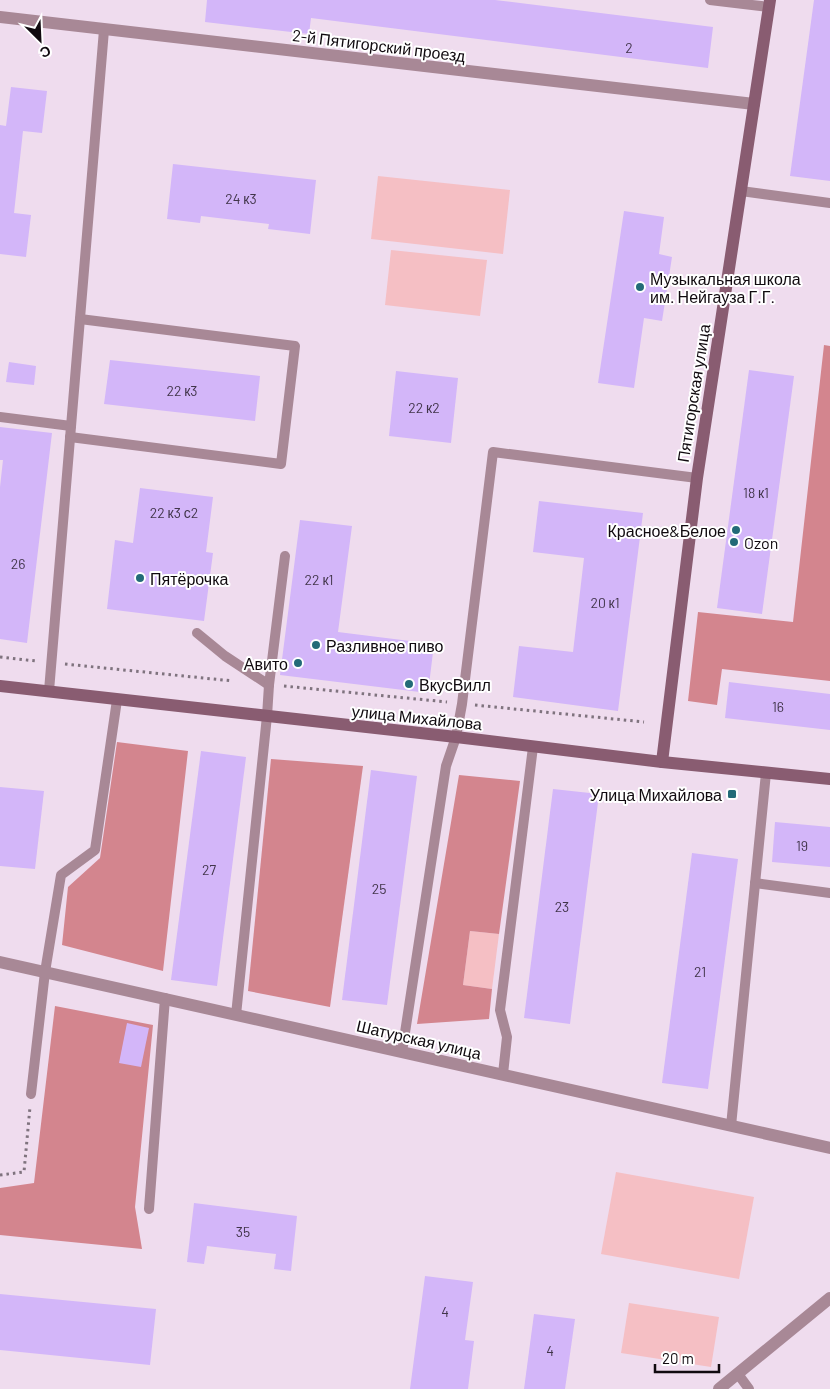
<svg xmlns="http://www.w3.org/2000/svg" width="830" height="1389" font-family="Barlow,sans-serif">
	<rect width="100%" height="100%" fill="#efdcee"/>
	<g fill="#f5bfc4">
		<path d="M 378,176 L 510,190 L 503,254 L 371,239 Z"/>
		<path d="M 391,250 L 487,260 L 480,316 L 385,305 Z"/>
		<path d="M 470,931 L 499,934 L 492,989 L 463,985 Z"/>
		<path d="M 616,1172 L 754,1197 L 739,1279 L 601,1254 Z"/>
		<path d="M 629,1303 L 719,1317 L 711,1367 L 621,1353 Z"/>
	</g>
	<g fill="#d3858e">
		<path d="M 824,345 L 830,346 L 830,681 L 722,669 L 717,705 L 688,701 L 698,612 L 793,622 Z"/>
		<path d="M 117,742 L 188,751 L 163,971 L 62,945 L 68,887 L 100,858 Z"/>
		<path d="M 271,759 L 363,766 L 330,1007 L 248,991 Z"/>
		<path d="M 459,775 L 520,781 L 499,934 L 470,931 L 463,985 L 492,989 L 489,1019 L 417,1024 Z"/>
		<path d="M 55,1006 L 153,1025 L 135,1207 L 142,1249 L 0,1235 L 0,1188 L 34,1183 Z"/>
	</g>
	<g fill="#d3b6f9">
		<path d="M 207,0 L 495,0 L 713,27 L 708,68 L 311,18 L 309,34 L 205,22 Z"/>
		<path d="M 814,0 L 830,0 L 830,181 L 790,176 Z"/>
		<path d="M 11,87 L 47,91 L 42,133 L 23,131 L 14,213 L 31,215 L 26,257 L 0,254 L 0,125 L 6,126 Z"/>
		<path d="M 173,164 L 316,180 L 310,234 L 268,229 L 269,224 L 201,216 L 200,223 L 167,219 Z"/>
		<path d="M 624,211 L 664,217 L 659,254 L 672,257 L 662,321 L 644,318 L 634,388 L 598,383 Z"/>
		<path d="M 110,360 L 260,376 L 255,421 L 104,404 Z"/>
		<path d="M 9,362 L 36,366 L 34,385 L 6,382 Z"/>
		<path d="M 749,370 L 794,376 L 762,614 L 717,608 Z"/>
		<path d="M 396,371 L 458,378 L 451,443 L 389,436 Z"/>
		<path d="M 0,427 L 52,433 L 27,643 L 0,639 L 0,487 L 3,460 L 0,460 Z"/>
		<path d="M 140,488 L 213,497 L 206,552 L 213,553 L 204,621 L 107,609 L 115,540 L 133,543 Z"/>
		<path d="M 539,501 L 643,513 L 618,711 L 513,697 L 519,646 L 573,652 L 584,558 L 533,552 Z"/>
		<path d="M 300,520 L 352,526 L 338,632 L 434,644 L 428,693 L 280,675 Z"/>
		<path d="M 729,682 L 830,694 L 830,730 L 725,718 Z"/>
		<path d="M 201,751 L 246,757 L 217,986 L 171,980 Z"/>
		<path d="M 371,770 L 417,776 L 387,1005 L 342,1000 Z"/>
		<path d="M 0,787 L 44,791 L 35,869 L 0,866 Z"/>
		<path d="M 553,789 L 599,794 L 570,1024 L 524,1018 Z"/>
		<path d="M 775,822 L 830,827 L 830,867 L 772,862 Z"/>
		<path d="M 692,853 L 738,859 L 708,1089 L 662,1083 Z"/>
		<path d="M 127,1023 L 149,1028 L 141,1067 L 119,1063 Z"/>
		<path d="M 194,1203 L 297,1216 L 291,1271 L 274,1269 L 276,1254 L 207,1246 L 204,1264 L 187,1262 Z"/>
		<path d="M 425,1276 L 473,1282 L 465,1340 L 474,1341 L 468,1389 L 410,1389 Z"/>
		<path d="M 0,1294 L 156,1309 L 150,1365 L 0,1350 Z"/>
		<path d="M 534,1314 L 575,1319 L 565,1389 L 524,1389 Z"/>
	</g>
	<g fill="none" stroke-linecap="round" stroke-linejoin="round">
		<g stroke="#7f737e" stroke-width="3" stroke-dasharray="2.5 4" stroke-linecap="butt">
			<path d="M 0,657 L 36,661"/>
			<path d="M 65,664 L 233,681"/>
			<path d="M 284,686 L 447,702"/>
			<path d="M 475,705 L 644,722"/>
			<path d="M 0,1175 L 24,1172 L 30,1107"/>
		</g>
		<g stroke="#a88896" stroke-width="10">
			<path d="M 710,0 L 769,7"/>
			<path d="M 741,191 L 830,203"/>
			<path d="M 0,417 L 71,426"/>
			<path d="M 70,437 L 281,464 L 295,346 L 80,319"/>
			<path d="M 197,633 L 225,656 L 269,685"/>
			<path d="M 49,691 L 104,30"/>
			<path d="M 755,883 L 830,893"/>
			<path d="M 236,1015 L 267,716 L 269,685 L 285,556"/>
			<path d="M 402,1052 L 446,766 L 456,737 L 462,704 L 493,452 L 697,478"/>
			<path d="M 503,1074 L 507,1037 L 500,1010 L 533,747"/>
			<path d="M 31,1094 L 45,972 L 61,875 L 95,850 L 117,700"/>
			<path d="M 731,1126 L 766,773"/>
			<path d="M 149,1209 L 165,998"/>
			<path d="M 738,1374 L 749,1389"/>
		</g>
		<g stroke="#a88896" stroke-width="12">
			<path d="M 0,17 L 754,104"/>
			<path d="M 0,962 L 830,1148"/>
			<path d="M 719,1389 L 830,1298"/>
		</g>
		<g stroke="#895c71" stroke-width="12">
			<path d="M 0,686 L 456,737 L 662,762 L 830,779"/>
			<path d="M 662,762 L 697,478 L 770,0"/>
		</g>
	</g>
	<g fill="#236a78" stroke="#fff" stroke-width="2">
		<circle cx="640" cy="287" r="5"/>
		<circle cx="736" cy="530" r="5"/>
		<circle cx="734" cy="542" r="5"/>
		<circle cx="140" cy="578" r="5"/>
		<circle cx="316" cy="645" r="5"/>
		<circle cx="298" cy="663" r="5"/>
		<circle cx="409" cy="684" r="5"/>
		<rect x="727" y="789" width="10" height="10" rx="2.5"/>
	</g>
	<g text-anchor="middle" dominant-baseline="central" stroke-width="4" stroke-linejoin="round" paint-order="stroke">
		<g font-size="14" fill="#41354a">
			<text x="629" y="47">2</text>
			<text x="241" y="198">24 к3</text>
			<text x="182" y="390">22 к3</text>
			<text x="424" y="407">22 к2</text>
			<text x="756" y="492">18 к1</text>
			<text x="174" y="512">22 к3 с2</text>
			<text x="18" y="563">26</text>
			<text x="319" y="579">22 к1</text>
			<text x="605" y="602">20 к1</text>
			<text x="778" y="706">16</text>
			<text x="802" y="845">19</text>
			<text x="209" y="869">27</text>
			<text x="379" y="888">25</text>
			<text x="562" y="906">23</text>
			<text x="700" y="971">21</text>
			<text x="243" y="1231">35</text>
			<text x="445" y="1311">4</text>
			<text x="550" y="1350">4</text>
		</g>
		<g font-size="16" fill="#100a0f" stroke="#fff">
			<text transform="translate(379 45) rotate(7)">2-й Пятигорский проезд</text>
			<text transform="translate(693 393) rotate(-81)">Пятигорская улица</text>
			<text transform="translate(417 717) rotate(6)">улица Михайлова</text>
			<text transform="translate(419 1039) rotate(13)">Шатурская улица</text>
		</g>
		<g font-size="16" fill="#100a0f" stroke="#fff" text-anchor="start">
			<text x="650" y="278">Музыкальная школа<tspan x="650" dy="18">им. Нейгауза Г.Г.</tspan></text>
			<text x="726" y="530" text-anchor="end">Красное&amp;Белое</text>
			<text x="744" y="542">Ozon</text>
			<text x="150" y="578">Пятёрочка</text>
			<text x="326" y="645">Разливное пиво</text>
			<text x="288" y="663" text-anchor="end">Авито</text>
			<text x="419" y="684">ВкусВилл</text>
			<text x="722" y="794" text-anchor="end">Улица Михайлова</text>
		</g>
	</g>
	<g transform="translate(40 40) rotate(156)" stroke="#ffffff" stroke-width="4" paint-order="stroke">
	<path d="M0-4L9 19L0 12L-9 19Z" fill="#100a0f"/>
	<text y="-8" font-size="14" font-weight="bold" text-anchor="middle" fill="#100a0f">С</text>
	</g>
	<path d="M655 1364v8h64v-8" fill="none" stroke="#100a0f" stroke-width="2.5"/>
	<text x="662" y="1364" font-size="15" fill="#100a0f" stroke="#ffffff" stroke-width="4" paint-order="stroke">20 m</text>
</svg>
